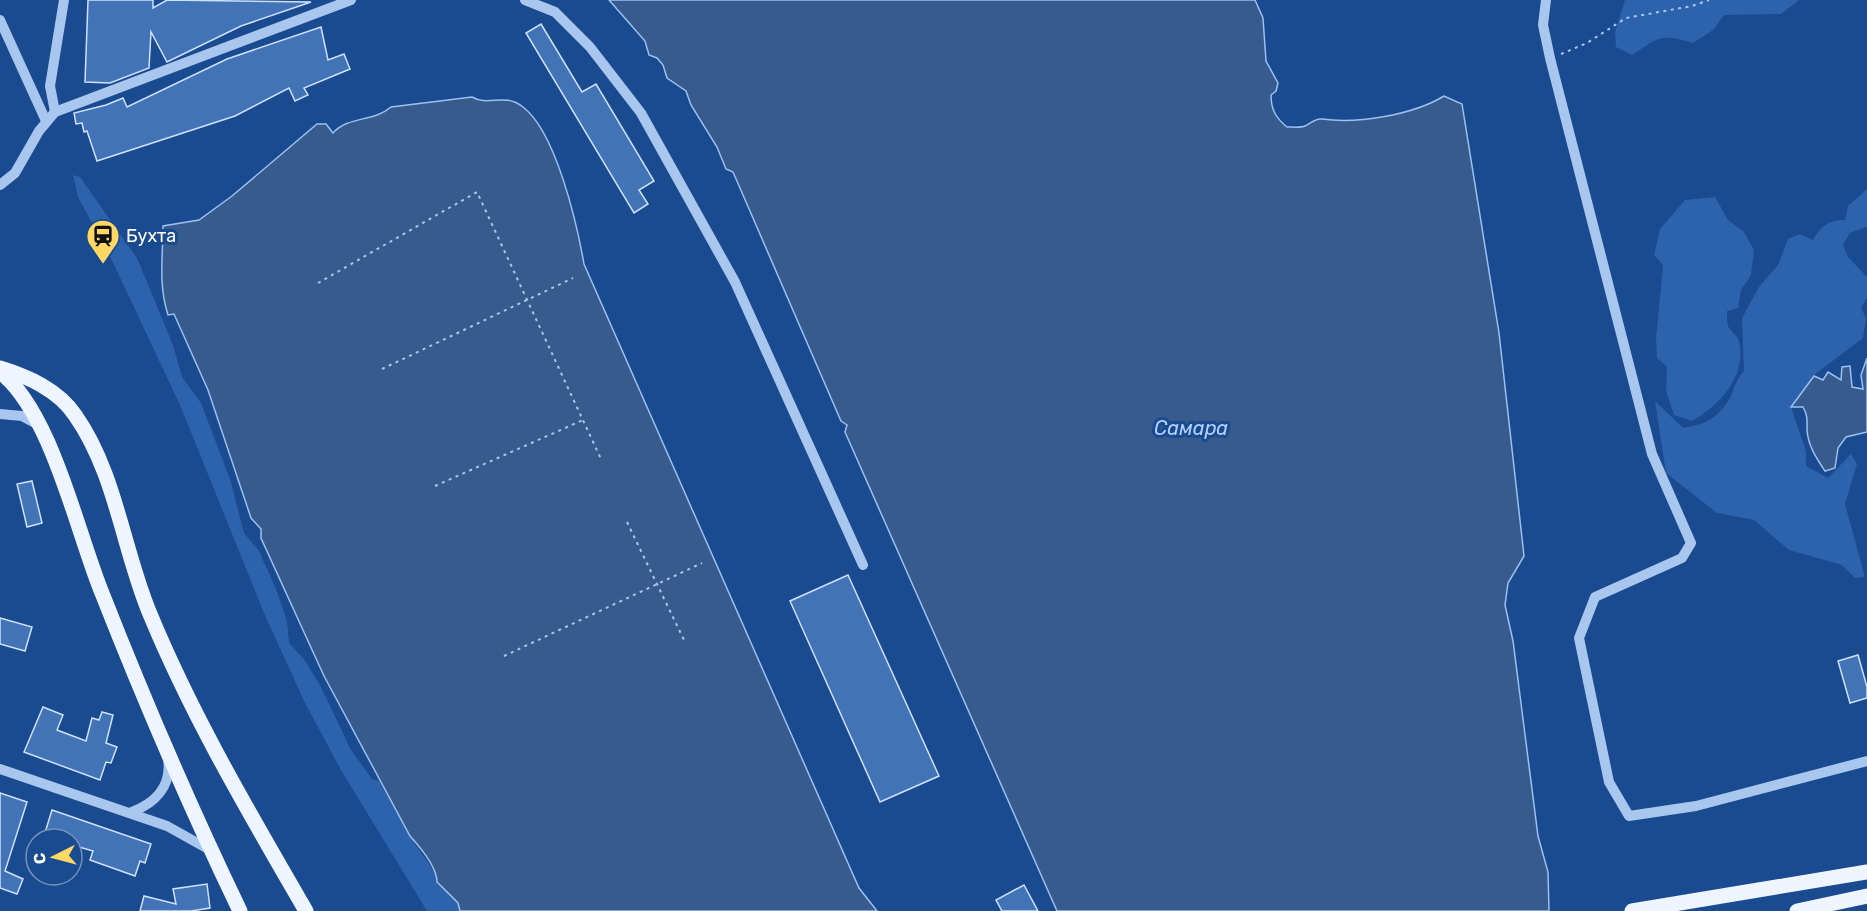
<svg xmlns="http://www.w3.org/2000/svg" width="1867" height="911" font-family="Rubik,sans-serif">
	<rect width="100%" height="100%" fill="#1a4a8f"/>
	<g fill="#2d63ad">
		<path d="M 1625,0 L 1797,0 L 1798,1 L 1781,14 L 1724,15 L 1713,30 L 1693,43 C 1661,33 1659,37 1632,55 L 1616,47 L 1615,32 Z"/>
		<path d="M 73,175 L 80,177 L 137,258 L 173,345 L 182,377 L 201,403 L 231,482 L 244,533 L 259,551 L 276,589 L 287,621 L 289,643 L 304,659 L 321,687 L 351,750 L 372,779 L 379,781 L 410,836 L 437,876 L 438,882 L 458,903 L 460,911 L 427,911 L 341,770 L 305,703 L 264,613 L 180,405 L 109,254 L 78,197 Z"/>
		<path d="M 1867,189 L 1867,227 L 1850,233 L 1843,245 L 1848,257 L 1867,277 L 1867,298 L 1861,307 L 1866,319 L 1863,338 L 1814,375 L 1791,407 L 1806,451 L 1806,466 L 1828,478 L 1851,454 L 1857,464 L 1845,504 L 1865,577 L 1855,578 L 1842,565 L 1789,550 L 1754,520 L 1717,513 L 1666,473 L 1655,401 L 1683,428 C 1706,424 1719,418 1731,396 C 1735,386 1737,378 1744,371 L 1742,318 L 1759,287 L 1778,265 L 1788,239 L 1800,234 L 1813,240 C 1820,227 1829,219 1845,220 L 1848,206 Z"/>
		<path d="M 1715,197 L 1728,220 L 1744,232 L 1754,250 L 1751,275 L 1741,290 L 1738,308 L 1727,311 C 1727,316 1727,321 1728,326 C 1730,331 1737,335 1739,341 C 1747,376 1720,405 1692,421 L 1674,415 L 1666,391 L 1667,367 L 1657,358 L 1656,339 L 1663,265 L 1654,255 L 1660,229 L 1685,200 Z"/>
	</g>
	<g fill="#385b8e" stroke="#9bc0f1" stroke-width="1.5">
		<path d="M 609,0 L 1255,0 L 1263,18 L 1266,61 L 1278,83 L 1276,91 L 1271,95 C 1271,110 1276,118 1287,127 C 1293,127 1301,128 1305,126 C 1312,123 1315,118 1322,119 C 1357,124 1413,115 1444,96 L 1462,104 L 1499,333 L 1524,556 L 1508,583 L 1505,605 L 1513,641 L 1538,836 L 1548,872 L 1549,911 L 1057,911 L 845,432 L 847,425 L 841,421 L 733,172 L 726,169 L 717,147 L 691,105 L 686,91 L 667,78 L 663,65 L 657,58 L 649,55 L 645,41 Z"/>
		<path d="M 472,97 C 489,107 504,92 523,107 C 556,132 577,224 584,264 L 859,888 L 877,911 L 460,911 L 458,903 L 437,882 C 437,867 420,847 410,836 L 324,676 L 261,538 L 261,529 L 251,518 L 208,390 L 174,314 L 168,315 C 158,284 163,257 163,226 L 199,220 L 232,196 L 317,124 L 326,124 L 333,133 C 348,116 374,122 391,107 Z"/>
		<path d="M 1867,358 L 1867,432 L 1846,437 L 1838,448 L 1835,468 L 1825,471 C 1817,459 1808,446 1807,430 C 1807,420 1808,416 1803,407 L 1791,407 L 1814,376 L 1823,380 L 1828,372 L 1841,380 L 1842,367 L 1850,366 L 1852,387 L 1863,389 L 1861,375 Z"/>
	</g>
	<g fill="#4373b7" stroke="#cee1fa" stroke-width="1.5">
		<path d="M 88,0 L 153,0 L 153,8 L 167,0 L 311,2 L 241,26 L 167,62 L 151,32 L 149,68 L 110,83 L 85,82 Z"/>
		<path d="M 541,24 L 582,92 L 596,84 L 654,181 L 639,190 L 648,204 L 634,213 L 526,33 Z"/>
		<path d="M 321,27 L 328,60 L 344,54 L 350,69 L 304,88 L 308,95 L 295,101 L 289,88 L 235,116 L 97,161 L 87,131 L 84,132 L 82,123 L 76,124 L 74,113 L 106,105 L 123,98 L 127,107 L 227,59 Z"/>
		<path d="M 32,481 L 42,523 L 27,527 L 17,484 Z"/>
		<path d="M 848,575 L 939,776 L 880,802 L 790,601 Z"/>
		<path d="M 0,618 L 32,627 L 25,651 L 0,644 Z"/>
		<path d="M 1858,655 L 1867,687 L 1867,698 L 1850,703 L 1838,661 Z"/>
		<path d="M 43,707 L 63,715 L 57,730 L 86,741 L 92,718 L 99,720 L 102,712 L 113,715 L 106,743 L 117,747 L 111,763 L 106,762 L 100,780 L 24,752 Z"/>
		<path d="M 0,793 L 27,802 L 5,871 L 23,879 L 17,894 L 0,888 Z"/>
		<path d="M 52,810 L 151,844 L 145,863 L 140,861 L 135,876 L 90,860 L 93,851 L 72,845 L 72,839 L 43,839 Z"/>
		<path d="M 207,884 L 210,908 L 191,911 L 140,911 L 144,896 L 176,904 L 173,889 Z"/>
		<path d="M 1024,885 L 1038,911 L 1002,911 L 996,900 Z"/>
	</g>
	<g fill="none" stroke-linecap="round" stroke-linejoin="round">
		<g stroke="#a8c6ee" stroke-width="2" stroke-dasharray="3 4.5" stroke-linecap="butt">
			<path d="M 1561,54 L 1587,43 L 1626,18 L 1692,6 L 1709,0"/>
			<path d="M 318,283 L 477,192 L 601,459"/>
			<path d="M 382,369 L 573,278"/>
			<path d="M 435,486 L 583,420"/>
			<path d="M 627,522 L 684,640"/>
			<path d="M 504,656 L 702,563"/>
		</g>
		<g stroke="#a8c6ee" stroke-width="10">
			<path d="M 525,0 L 555,12 L 590,47 L 641,113 L 735,282 L 863,565"/>
			<path d="M 1546,0 L 1543,25 L 1550,58 L 1652,454 L 1691,543 L 1682,558 L 1595,597 L 1579,638 L 1609,782 L 1629,816 L 1696,806 L 1867,761"/>
			<path d="M 0,20 L 46,121"/>
			<path d="M 55,112 L 50,86 L 64,0"/>
			<path d="M 0,185 L 15,173 L 39,131 L 55,112 L 351,0"/>
			<path d="M 0,414 L 22,416 L 39,425"/>
			<path d="M 0,769 L 167,826 L 210,850"/>
			<path d="M 132,812 C 155,803 172,786 168,759"/>
		</g>
		<g stroke="#eff5ff" stroke-width="15">
			<path d="M 0,368 C 29,377 58,390 75,415 C 116,473 123,550 150,614 C 193,718 250,814 306,911"/>
			<path d="M 0,372 C 51,411 77,532 102,593 C 144,700 190,807 240,911"/>
			<path d="M 1632,911 L 1867,872"/>
			<path d="M 1797,911 L 1867,896"/>
		</g>
	</g>
	<defs>
		<g id="station-pin" transform="scale(1.725)"><path d="M0 17L-7.5 6A9.5 9.5 0 1 1 7.5 6Z" fill="#ffd765" stroke="#1a4a8f"/><path d="M-3-6H3Q5-6 5-4V2Q5 4 3 4L4.5 6H3L1.5 4h-3L-3 6H-4.5L-3 4Q-5 4-5 2V-4Q-5-6-3-6ZM-3.5-4v3h7v-3ZM-3.5 1v1.5H-2V1ZM2 1v1.5H3.5V1Z" fill="#111"/></g>
	</defs>
	<g fill-rule="evenodd">
		<use href="#station-pin" x="103" y="236"/>
	</g>
	<g text-anchor="middle" dominant-baseline="central" stroke-width="6" stroke-linejoin="round" paint-order="stroke">
		<g font-size="18" fill="#fff" stroke="#1a4a8f" text-anchor="start">
			<text x="126" y="236">Бухта</text>
		</g>
		<g font-size="20" font-style="italic" fill="#b4d0f5" stroke="#1a4a8f">
			<text x="1191" y="428">Самара</text>
		</g>
	</g>
	<g transform="translate(54 857) rotate(264)"><circle r="28" fill="#1a4a8f" stroke="#7692bc" stroke-width="1.5"/>
	<path d="M0-4.5L10 22L0 15L-10 22Z" fill="#ffd765"/>
	<text y="-9" font-size="16" font-weight="bold" text-anchor="middle" fill="#ffffff">С</text>
	</g>
</svg>
